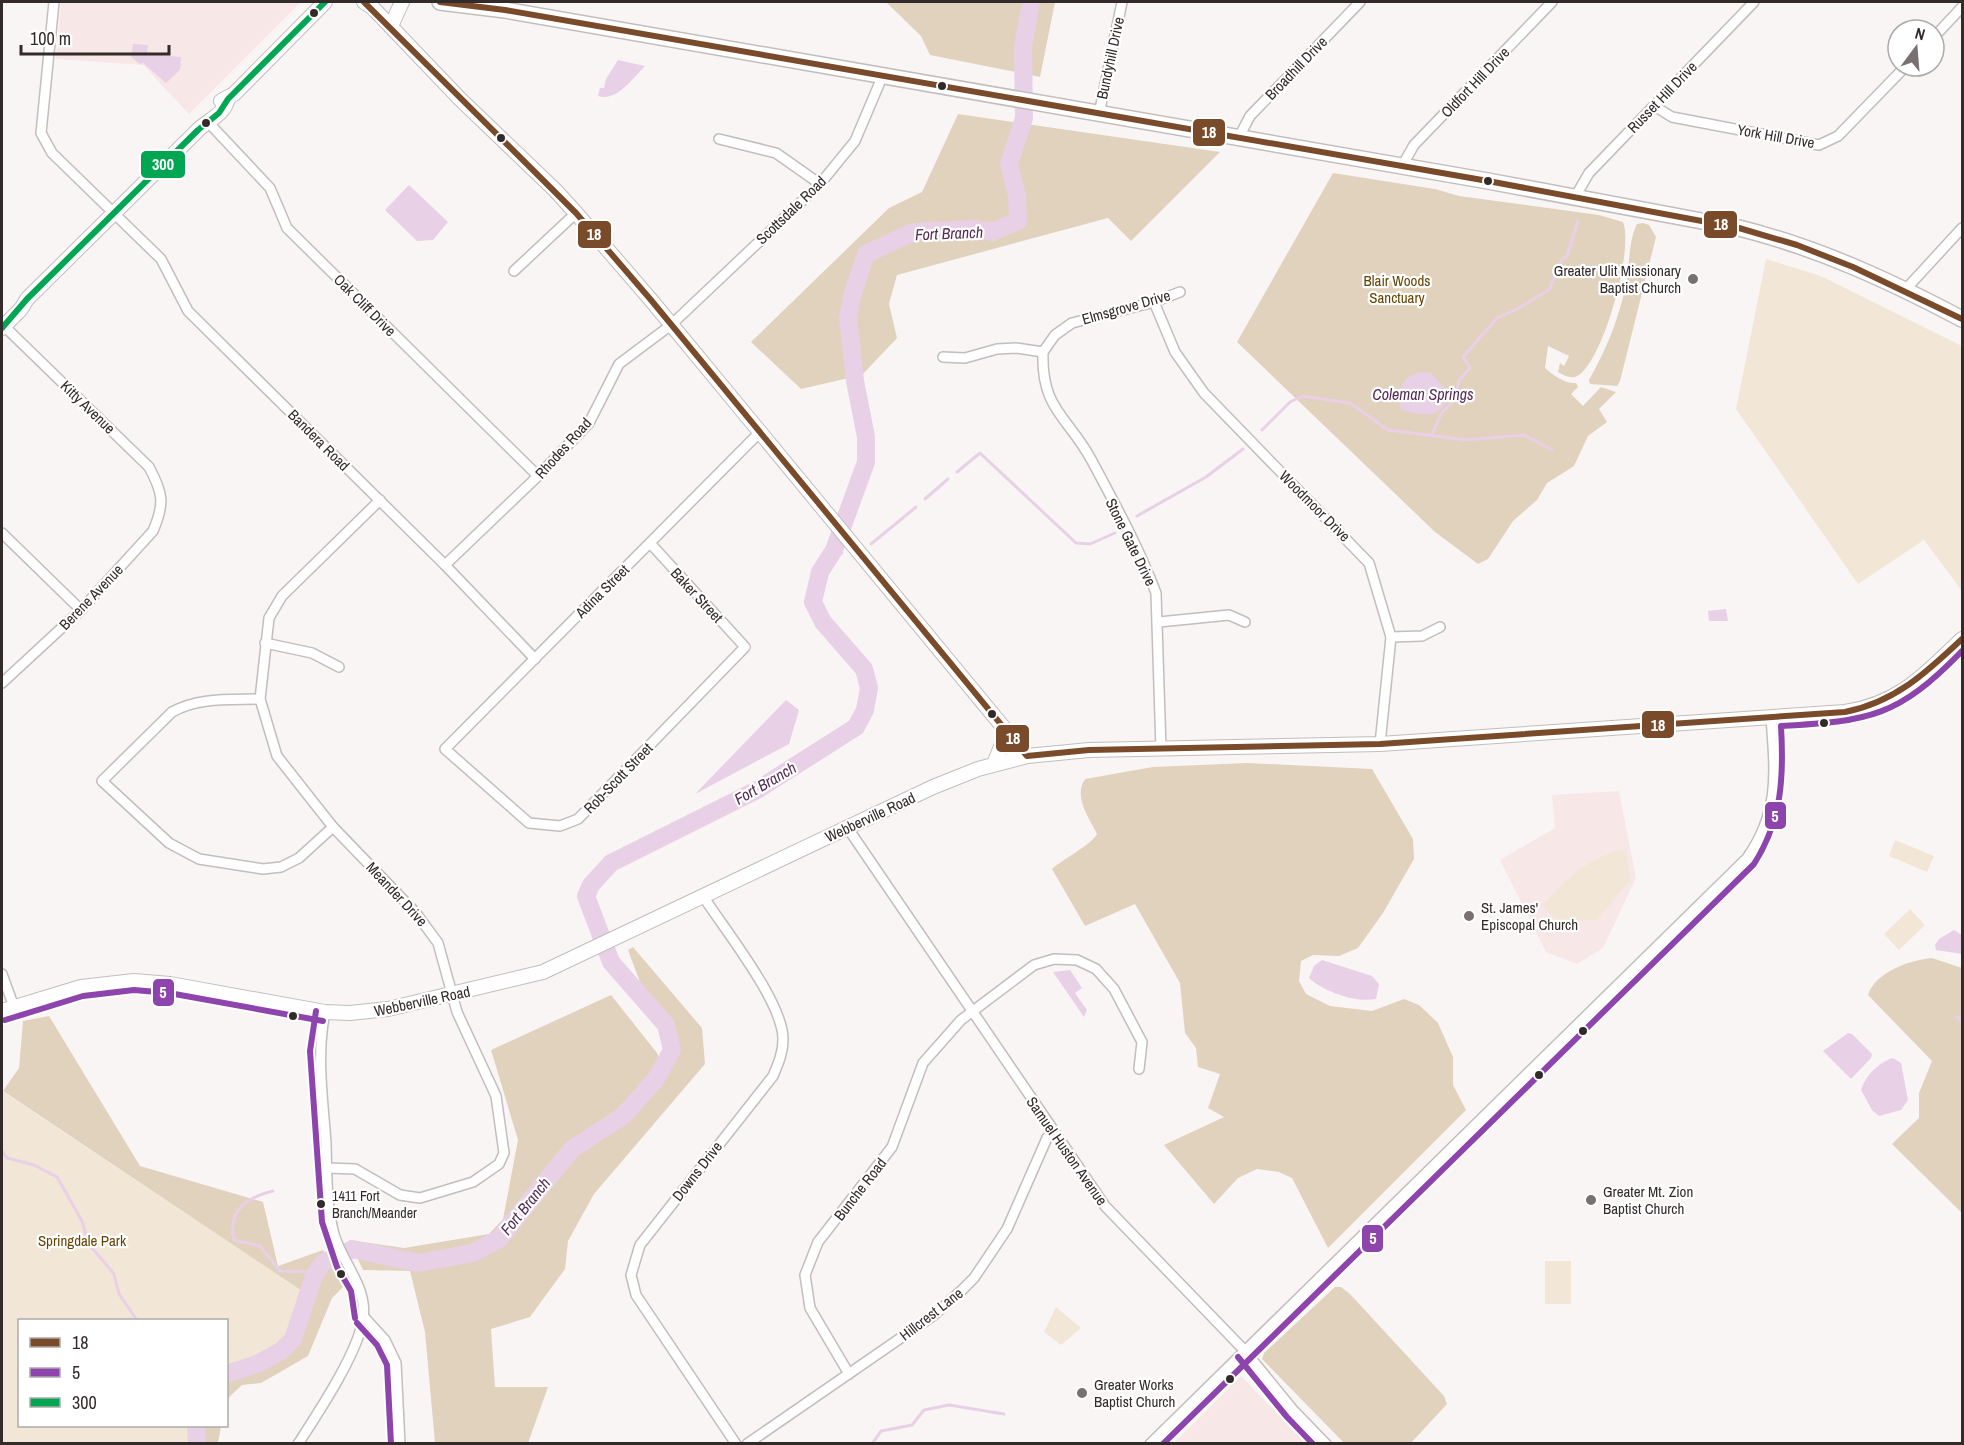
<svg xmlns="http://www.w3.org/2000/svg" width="1964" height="1445" font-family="'Archivo Narrow',sans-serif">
	<rect width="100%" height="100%" fill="#faf5f5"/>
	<g fill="#f7e7e7">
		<path d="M 61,2 L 301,2 L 189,114 L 143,65 L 56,59 Z"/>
		<path d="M 1619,791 L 1636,878 L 1603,948 L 1577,964 L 1546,952 L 1500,860 L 1555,828 L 1552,795 Z"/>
		<path d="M 1241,1376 L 1306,1443 L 1174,1443 Z"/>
	</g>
	<g fill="#f2e6d6">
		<path d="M 1766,259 L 1821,276 L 1962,346 L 1962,591 L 1924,540 L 1858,584 L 1736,409 Z"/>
		<path d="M 1895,840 L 1934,856 L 1927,872 L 1889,856 Z"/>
		<path d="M 1626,849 L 1630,880 L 1597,920 L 1557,921 L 1542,906 C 1568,877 1588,857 1626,849 Z"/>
		<path d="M 1910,909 L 1925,925 L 1899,950 L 1884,934 Z"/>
		<path d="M 2,1091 L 308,1295 L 291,1339 L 269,1359 L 227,1368 L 226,1320 L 20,1320 L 20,1426 L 190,1426 L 190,1443 L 2,1444 Z"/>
		<rect x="1545" y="1261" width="26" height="43"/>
		<path d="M 1056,1307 L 1081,1328 L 1061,1345 L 1044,1332 Z"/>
	</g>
	<g fill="#e1d2be">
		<path d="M 886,2 L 1055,2 L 1040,77 L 930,55 L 921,36 Z"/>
		<path d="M 958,114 L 1220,152 L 1131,241 L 1108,218 L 897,275 L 889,304 L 897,338 L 862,375 L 801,389 L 751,342 L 889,208 L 922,192 Z"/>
		<path d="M 1333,173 L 1435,189 L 1459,196 L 1599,215 L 1623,222 C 1634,249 1604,358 1579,375 C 1572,380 1565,376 1558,372 L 1560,363 L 1564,366 L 1569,356 L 1548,346 L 1545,368 C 1553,375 1565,384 1576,383 L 1578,387 L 1571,394 L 1583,406 L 1601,387 L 1616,392 L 1599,409 L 1607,422 L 1588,436 L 1574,466 L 1547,483 L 1537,500 L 1513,521 L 1488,559 L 1478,564 L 1435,532 L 1237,342 Z"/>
		<path d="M 1643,223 L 1649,225 L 1656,237 L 1620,381 L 1617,386 L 1590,384 L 1589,380 C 1606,350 1619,319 1626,284 C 1630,265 1628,242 1637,224 Z"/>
		<path d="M 1247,763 L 1372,769 L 1413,839 L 1414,859 L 1383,913 L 1358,948 L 1339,956 L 1313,955 L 1301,961 L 1299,981 L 1306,994 L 1330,1006 L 1372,1011 L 1404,999 L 1419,1005 L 1438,1023 L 1453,1057 L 1453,1085 L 1466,1110 L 1328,1248 L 1292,1178 L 1279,1172 L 1257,1169 L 1238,1178 L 1214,1204 L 1164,1145 L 1224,1117 L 1208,1108 L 1220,1074 L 1198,1067 L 1196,1048 L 1185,1033 L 1180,983 L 1135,904 L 1085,926 L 1052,869 C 1063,859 1091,845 1097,834 C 1089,817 1073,797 1085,779 L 1153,767 Z"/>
		<path d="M 633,947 L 702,1028 L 705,1064 L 594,1194 L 568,1241 L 565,1269 L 530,1317 L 491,1329 L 495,1387 L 548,1387 L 528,1443 L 435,1443 L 425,1332 L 410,1271 L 363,1270 L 349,1240 L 404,1248 L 489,1234 L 503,1219 L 518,1140 L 491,1050 L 611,995 L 657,1053 L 667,1071 L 676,1051 L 670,1026 L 640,982 L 628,950 Z"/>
		<path d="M 1932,958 L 1962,968 L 1962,1213 L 1892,1144 L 1919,1118 L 1919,1093 L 1932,1061 L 1868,995 C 1875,972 1910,960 1932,958 Z"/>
		<path d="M 49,1016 L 140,1166 L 263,1202 L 278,1266 L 323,1250 L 343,1287 L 332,1298 L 308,1356 L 261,1383 L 242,1385 L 227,1399 L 227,1368 L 269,1359 L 291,1339 L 308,1295 L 3,1091 L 19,1068 L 23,1021 Z"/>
		<path d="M 1335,1287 L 1341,1287 L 1350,1294 L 1444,1396 L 1447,1404 L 1411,1443 L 1344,1443 L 1262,1359 L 1264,1353 Z"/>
		<path d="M 190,1426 L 221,1426 L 218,1443 L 190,1443 Z"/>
	</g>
	<g fill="#e8d0e6">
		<path d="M 133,44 L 148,45 L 147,54 L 181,57 L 180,70 L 166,83 L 143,63 L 140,64 L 131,57 Z"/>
		<path d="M 618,60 L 645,66 C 632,79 617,102 598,96 L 600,88 L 604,88 L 606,79 Z"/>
		<path d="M 409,185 L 448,222 L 433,240 L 417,241 L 385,210 Z"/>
		<path d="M 1421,372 L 1431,373 L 1447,391 L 1443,407 C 1431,419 1416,415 1401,409 C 1396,390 1402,376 1421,372 Z"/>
		<path d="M 1726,609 L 1728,621 L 1709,621 L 1708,611 Z"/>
		<path d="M 786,700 L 799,710 L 789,744 L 695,794 Z"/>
		<path d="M 1954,930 L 1962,935 L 1962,954 L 1936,950 L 1935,945 L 1939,939 Z"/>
		<path d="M 1322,960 L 1372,976 L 1379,984 L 1376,999 C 1356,1003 1324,992 1309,978 L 1314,966 Z"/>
		<path d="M 1070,970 L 1082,988 L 1075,993 L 1087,1010 L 1084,1017 L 1053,972 Z"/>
		<path d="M 1848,1033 L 1852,1034 L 1872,1054 L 1871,1058 L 1851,1079 L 1823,1051 Z"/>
		<path d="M 1893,1058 L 1901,1063 L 1908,1100 L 1901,1110 L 1879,1116 L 1872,1110 L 1861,1090 C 1865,1076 1879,1062 1893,1058 Z"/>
	</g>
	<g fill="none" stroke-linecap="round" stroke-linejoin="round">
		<g stroke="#e8d0e6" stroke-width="3">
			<path d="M 1262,430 L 1290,402 L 1303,396 L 1350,403 L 1388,430 L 1466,440 L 1524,435 L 1552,450"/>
			<path d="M 1432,434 L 1441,414 L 1454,400 L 1459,380 L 1470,368 L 1463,357 L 1497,318 L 1517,309 L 1549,290 L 1563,258 L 1567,256 L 1578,221"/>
			<path d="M 957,472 L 980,453 L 1076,543 L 1090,544 L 1115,533"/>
			<path d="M 925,499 L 948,479"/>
			<path d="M 1137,516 L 1206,477 L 1243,449"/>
			<path d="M 871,544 L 916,507"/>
			<path d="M 830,556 L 842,553"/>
			<path d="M 1957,1017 L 1962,1021"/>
			<path d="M 2,1151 L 7,1158 L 34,1165 L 57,1177 L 82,1221 L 88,1243 L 114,1274 L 119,1294 L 137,1320"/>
			<path d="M 273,1191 C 247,1197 227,1211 234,1240 L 260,1246 L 280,1271 L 317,1272"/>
			<path d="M 872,1444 L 881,1431 L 912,1425 L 924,1410 L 949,1405 L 1004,1414"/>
		</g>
		<g stroke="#e8d0e6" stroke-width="18">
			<path d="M 226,1374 L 257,1364 L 281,1351 L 293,1339 L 314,1276 L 323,1263 L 353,1249 L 418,1263 L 473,1253 L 499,1239 L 572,1149 L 623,1116 L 656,1079 L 672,1050 L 666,1025 L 611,962 L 586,896 L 591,885 L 611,863 L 757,790 L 856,727 L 865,710 L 869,688 L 864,669 L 823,622 L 813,602 L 820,572 L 834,550 L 866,462 L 866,437 L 855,381 L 848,318 L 852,296 L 866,254 L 913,232 L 975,229 L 992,232 L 1018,221 L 1017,196 L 1009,164 L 1024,118 L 1023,47 L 1031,2"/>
			<path d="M 196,1426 L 197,1444"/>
		</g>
		<g stroke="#c3bdbd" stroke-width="12">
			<g id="street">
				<path d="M 54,2 L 41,133 L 52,153 L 161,259 L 188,311 L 445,565 L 535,659"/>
				<path d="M 1934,37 L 1962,7"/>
				<path d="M 1654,106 L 1672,117 L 1819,145 L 1838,136 L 1906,66"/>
				<path d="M 1099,114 L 1122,2"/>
				<path d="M 207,121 L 270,188 L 287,228 L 538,476"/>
				<path d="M 719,139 L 776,153 L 820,184"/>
				<path d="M 1238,139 L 1250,116 L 1360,2"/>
				<path d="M 1402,166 L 1414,145 L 1552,2"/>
				<path d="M 1575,197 L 1589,173 L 1754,2"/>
				<path d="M 514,271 L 576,213"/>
				<path d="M 1906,289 L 1962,228"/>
				<path d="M 1154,302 L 1175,352 L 1204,393 L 1369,563 L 1391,637 L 1380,744"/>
				<path d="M 2,324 L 149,467 C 163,493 165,503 153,531 L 81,610 L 2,683"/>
				<path d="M 1043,352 C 1041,410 1068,416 1092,461 C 1115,504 1139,548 1156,593 L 1161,749"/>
				<path d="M 943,357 L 965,358 L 997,349 L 1016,348 L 1043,352 L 1055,335 L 1072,323 L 1154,302 L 1180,292"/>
				<path d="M 2,533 L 81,610"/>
				<path d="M 650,543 L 745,647 L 578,819 L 560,826 L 529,823 L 445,749 L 759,433"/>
				<path d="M 445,565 L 538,476 L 589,423 L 619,364 L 671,325 L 820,184 L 855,141 L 883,75"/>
				<path d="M 1159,622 L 1229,615 L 1245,622"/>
				<path d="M 1391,637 L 1422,636 L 1440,627"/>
				<path d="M 265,643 L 312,653 L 339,667"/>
				<path d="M 260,699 C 230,700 199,697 172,712 L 102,781 L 169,843 L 199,859 L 263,869 L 281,867 L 299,858 L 333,827"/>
				<path d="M 847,827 L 1105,1206 L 1245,1351 L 1294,1411 L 1326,1444"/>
				<path d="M 703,896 C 724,929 784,1003 783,1040 C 783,1053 778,1064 773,1076 L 640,1245 L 631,1275 L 636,1295 L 736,1444"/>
				<path d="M 2,974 L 14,1007"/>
				<path d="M 327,1168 L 355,1169 L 400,1195 L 420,1198 L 473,1182 L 499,1164 L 504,1153 L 496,1096 L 457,1012 L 438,943 L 416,913 L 333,827 L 277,756 L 260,699 L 269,618 L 282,596 L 380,500"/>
				<path d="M 364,1317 L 385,1340 L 396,1363 L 400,1444"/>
				<path d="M 849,1374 L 810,1308 L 805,1275 L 818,1242 L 892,1147 L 923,1063 L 961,1020 L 1034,965 L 1054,959 L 1077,960 L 1096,969 L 1114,989 L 1142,1042 L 1139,1069"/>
				<path d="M 298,1444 C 318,1413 358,1353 363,1319 C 368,1287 342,1263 334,1234 C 326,1206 327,1173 326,1143 C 323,1099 316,1056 325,1012"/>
				<path d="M 747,1444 L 934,1315 L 962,1290 L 974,1278 L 1007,1229 L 1047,1138 L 1053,1130"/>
				<path d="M 1150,1444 L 1747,858 C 1780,811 1775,772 1771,718"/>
			</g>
		</g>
		<g stroke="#c3bdbd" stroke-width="16">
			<g id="secondary">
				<path d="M 364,2 L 372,7 L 460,99 L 555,190 L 576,213 L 651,300 L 1027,756"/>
				<path d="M 391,26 L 402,2"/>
				<path d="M 221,101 L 234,94 L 325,2"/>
				<path d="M 2,328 L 21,309 L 27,299 L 198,130 C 209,119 223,116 228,99"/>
				<path d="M 994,764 L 1007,732"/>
				<path d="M 2,1011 L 81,987 L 134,981 L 170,984 L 325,1012 L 350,1013 L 388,1009 L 543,972 L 933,787 L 978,769 L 1027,756 L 1089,750 L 1380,744 L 1845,712 C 1899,704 1924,675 1962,639"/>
			</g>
		</g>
		<g stroke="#c3bdbd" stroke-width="18">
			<path id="primary" d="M 440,2 L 505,10 L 1488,181 L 1739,228 C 1819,248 1890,281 1962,319"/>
		</g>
		<use href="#street" stroke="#fefefe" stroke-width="9"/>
		<use href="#secondary" stroke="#fefefe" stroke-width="14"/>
		<use href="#primary" stroke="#fefefe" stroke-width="15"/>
		<g stroke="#fff" stroke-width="10">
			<g id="bus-1">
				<path d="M 364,2 L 576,213 L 651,300 L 1027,756 L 1089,750 L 1380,744 L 1845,712 C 1895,702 1926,673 1962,639"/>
				<path d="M 440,2 L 505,10 L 1488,181 L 1739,228 L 1797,245 L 1853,267 L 1962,319"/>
			</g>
		</g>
		<g stroke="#fff" stroke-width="10">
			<g id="bus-2">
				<path d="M 316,1011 L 310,1051 L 322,1222 L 337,1267 L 351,1291 L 355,1318"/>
				<path d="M 5,1020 L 83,996 L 134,990 L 169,993 L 323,1021"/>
				<path d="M 357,1323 L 377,1345 L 387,1365 L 391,1444"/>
				<path d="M 1238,1357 L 1287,1417 L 1313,1444"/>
				<path d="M 1163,1444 L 1754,864 C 1782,820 1784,777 1781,726 C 1870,721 1898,717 1962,651"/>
			</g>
		</g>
		<g stroke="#fff" stroke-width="10">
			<path id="bus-3" d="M 2,328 L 27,299 L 198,130 L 219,113 L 228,99 L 325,2"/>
		</g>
		<use href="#bus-1" stroke="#7a4b2a" stroke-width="6"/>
		<use href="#bus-2" stroke="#8e44ad" stroke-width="6"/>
		<use href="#bus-3" stroke="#00a651" stroke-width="6"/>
	</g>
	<g fill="#332a2a" stroke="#fff" stroke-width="2">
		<circle cx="314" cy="13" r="5"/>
		<circle cx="942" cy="86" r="5"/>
		<circle cx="206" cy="123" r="5"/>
		<circle cx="501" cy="138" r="5"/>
		<circle cx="1488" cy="181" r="5"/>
		<circle cx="992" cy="714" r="5"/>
		<circle cx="1824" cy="723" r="5"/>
		<circle cx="293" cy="1016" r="5"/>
		<circle cx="1583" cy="1031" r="5"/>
		<circle cx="1539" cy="1075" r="5"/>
		<circle cx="321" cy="1204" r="5"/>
		<circle cx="341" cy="1274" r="5"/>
		<circle cx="1230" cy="1379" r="5"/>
	</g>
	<g fill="#797171" stroke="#fff" stroke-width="2">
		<circle cx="1693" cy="279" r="6"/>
		<circle cx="1469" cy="916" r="6"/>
		<circle cx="1591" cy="1200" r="6"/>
		<circle cx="1082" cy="1393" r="6"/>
	</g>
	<g text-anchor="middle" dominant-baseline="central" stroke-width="4.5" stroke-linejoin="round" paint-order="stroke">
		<g font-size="14" fill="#332a2a" stroke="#fff" text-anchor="start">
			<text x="332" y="1196">1411 Fort<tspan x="332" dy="17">Branch/Meander</tspan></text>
		</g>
		<g font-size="15" fill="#332a2a" stroke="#fff">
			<text transform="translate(1110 58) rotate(-78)">Bundyhill Drive</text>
			<text transform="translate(1296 68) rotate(-46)">Broadhill Drive</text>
			<text transform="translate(1475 82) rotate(-46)">Oldfort Hill Drive</text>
			<text transform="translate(1662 97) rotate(-46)">Russet Hill Drive</text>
			<text transform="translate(1776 136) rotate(10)">York Hill Drive</text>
			<text transform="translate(791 210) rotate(-44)">Scottsdale Road</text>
			<text transform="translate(365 305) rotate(45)">Oak Cliff Drive</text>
			<text transform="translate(1126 307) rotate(-16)">Elmsgrove Drive</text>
			<text transform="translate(88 407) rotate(44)">Kitty Avenue</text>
			<text transform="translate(319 440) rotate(45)">Bandera Road</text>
			<text transform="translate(563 448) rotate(-48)">Rhodes Road</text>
			<text transform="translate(1315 506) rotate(45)">Woodmoor Drive</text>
			<text transform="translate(1131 542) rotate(64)">Stone Gate Drive</text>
			<text transform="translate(602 591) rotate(-45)">Adina Street</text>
			<text transform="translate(697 595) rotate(47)">Baker Street</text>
			<text transform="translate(91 597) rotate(-46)">Berene Avenue</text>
			<text transform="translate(618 778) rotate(-46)">Rob-Scott Street</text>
			<text transform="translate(870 817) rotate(-25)">Webberville Road</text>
			<text transform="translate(397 894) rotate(47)">Meander Drive</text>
			<text transform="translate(422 1001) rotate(-12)">Webberville Road</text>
			<text transform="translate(1067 1151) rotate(55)">Samuel Huston Avenue</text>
			<text transform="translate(697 1171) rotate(-52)">Downs Drive</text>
			<text transform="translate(860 1189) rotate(-52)">Bunche Road</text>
			<text transform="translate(931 1314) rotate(-38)">Hillcrest Lane</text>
		</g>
		<g font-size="15" fill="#332a2a" stroke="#fff" text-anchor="start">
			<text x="1681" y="270" text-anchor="end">Greater Ulit Missionary<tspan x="1681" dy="17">Baptist Church</tspan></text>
			<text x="1481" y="907">St. James'<tspan x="1481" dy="17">Episcopal Church</tspan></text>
			<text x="1603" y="1191">Greater Mt. Zion<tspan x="1603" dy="17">Baptist Church</tspan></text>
			<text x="1094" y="1384">Greater Works<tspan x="1094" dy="17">Baptist Church</tspan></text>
		</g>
		<g font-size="15" fill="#654401" stroke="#fff">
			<text x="1397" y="280">Blair Woods<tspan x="1397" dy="17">Sanctuary</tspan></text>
			<text x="82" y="1240">Springdale Park</text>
		</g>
		<g font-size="16" font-style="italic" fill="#552c55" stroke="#fff">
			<text transform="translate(949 233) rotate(-2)">Fort Branch</text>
			<text x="1423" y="394">Coleman Springs</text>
			<text transform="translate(765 783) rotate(-30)">Fort Branch</text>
			<text transform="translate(525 1206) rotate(-51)">Fort Branch</text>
		</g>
	</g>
	<g stroke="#fff" stroke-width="2">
		<rect x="1192" y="118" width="34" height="29" rx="6" fill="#7a4b2a"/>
		<rect x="140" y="150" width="46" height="29" rx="6" fill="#00a651"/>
		<rect x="1703" y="210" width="35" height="29" rx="6" fill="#7a4b2a"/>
		<rect x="577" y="220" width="35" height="29" rx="6" fill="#7a4b2a"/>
		<rect x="1641" y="710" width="34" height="29" rx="6" fill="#7a4b2a"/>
		<rect x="995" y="724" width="35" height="29" rx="6" fill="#7a4b2a"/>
		<rect x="1764" y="801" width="23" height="29" rx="6" fill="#8e44ad"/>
		<rect x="152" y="978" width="23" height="29" rx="6" fill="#8e44ad"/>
		<rect x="1361" y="1224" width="23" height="29" rx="6" fill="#8e44ad"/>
	</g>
	<g font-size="16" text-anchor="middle" font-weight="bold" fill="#fff">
		<text x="1209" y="138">18</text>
		<text x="163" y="170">300</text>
		<text x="1721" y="230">18</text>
		<text x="594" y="240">18</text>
		<text x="1658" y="731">18</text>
		<text x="1013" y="744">18</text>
		<text x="1775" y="822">5</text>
		<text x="163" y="998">5</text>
		<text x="1373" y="1244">5</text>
	</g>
	<rect width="1964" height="1445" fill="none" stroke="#332a2a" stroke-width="6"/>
	<rect x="18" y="1319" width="210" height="108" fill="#ffffff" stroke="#adaaaa" stroke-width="1.5"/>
	<rect x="30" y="1338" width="30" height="9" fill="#7a4b2a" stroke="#adaaaa" stroke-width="1.5"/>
	<text x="72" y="1349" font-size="18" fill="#332a2a">18</text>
	<rect x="30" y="1368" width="30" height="9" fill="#8e44ad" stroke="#adaaaa" stroke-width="1.5"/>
	<text x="72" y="1379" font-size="18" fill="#332a2a">5</text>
	<rect x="30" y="1398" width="30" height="9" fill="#00a651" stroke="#adaaaa" stroke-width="1.5"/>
	<text x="72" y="1409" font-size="18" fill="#332a2a">300</text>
	<g transform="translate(1916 48) rotate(16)"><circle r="28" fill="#ffffff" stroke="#adaaaa" stroke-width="1.5"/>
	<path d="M0-4.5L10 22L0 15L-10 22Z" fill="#797171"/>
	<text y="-9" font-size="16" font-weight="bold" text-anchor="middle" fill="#332a2a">N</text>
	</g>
	<path d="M21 45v9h148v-9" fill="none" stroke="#332a2a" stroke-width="3"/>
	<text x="30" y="45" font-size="18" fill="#332a2a" stroke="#ffffff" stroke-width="4.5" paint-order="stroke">100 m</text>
</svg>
